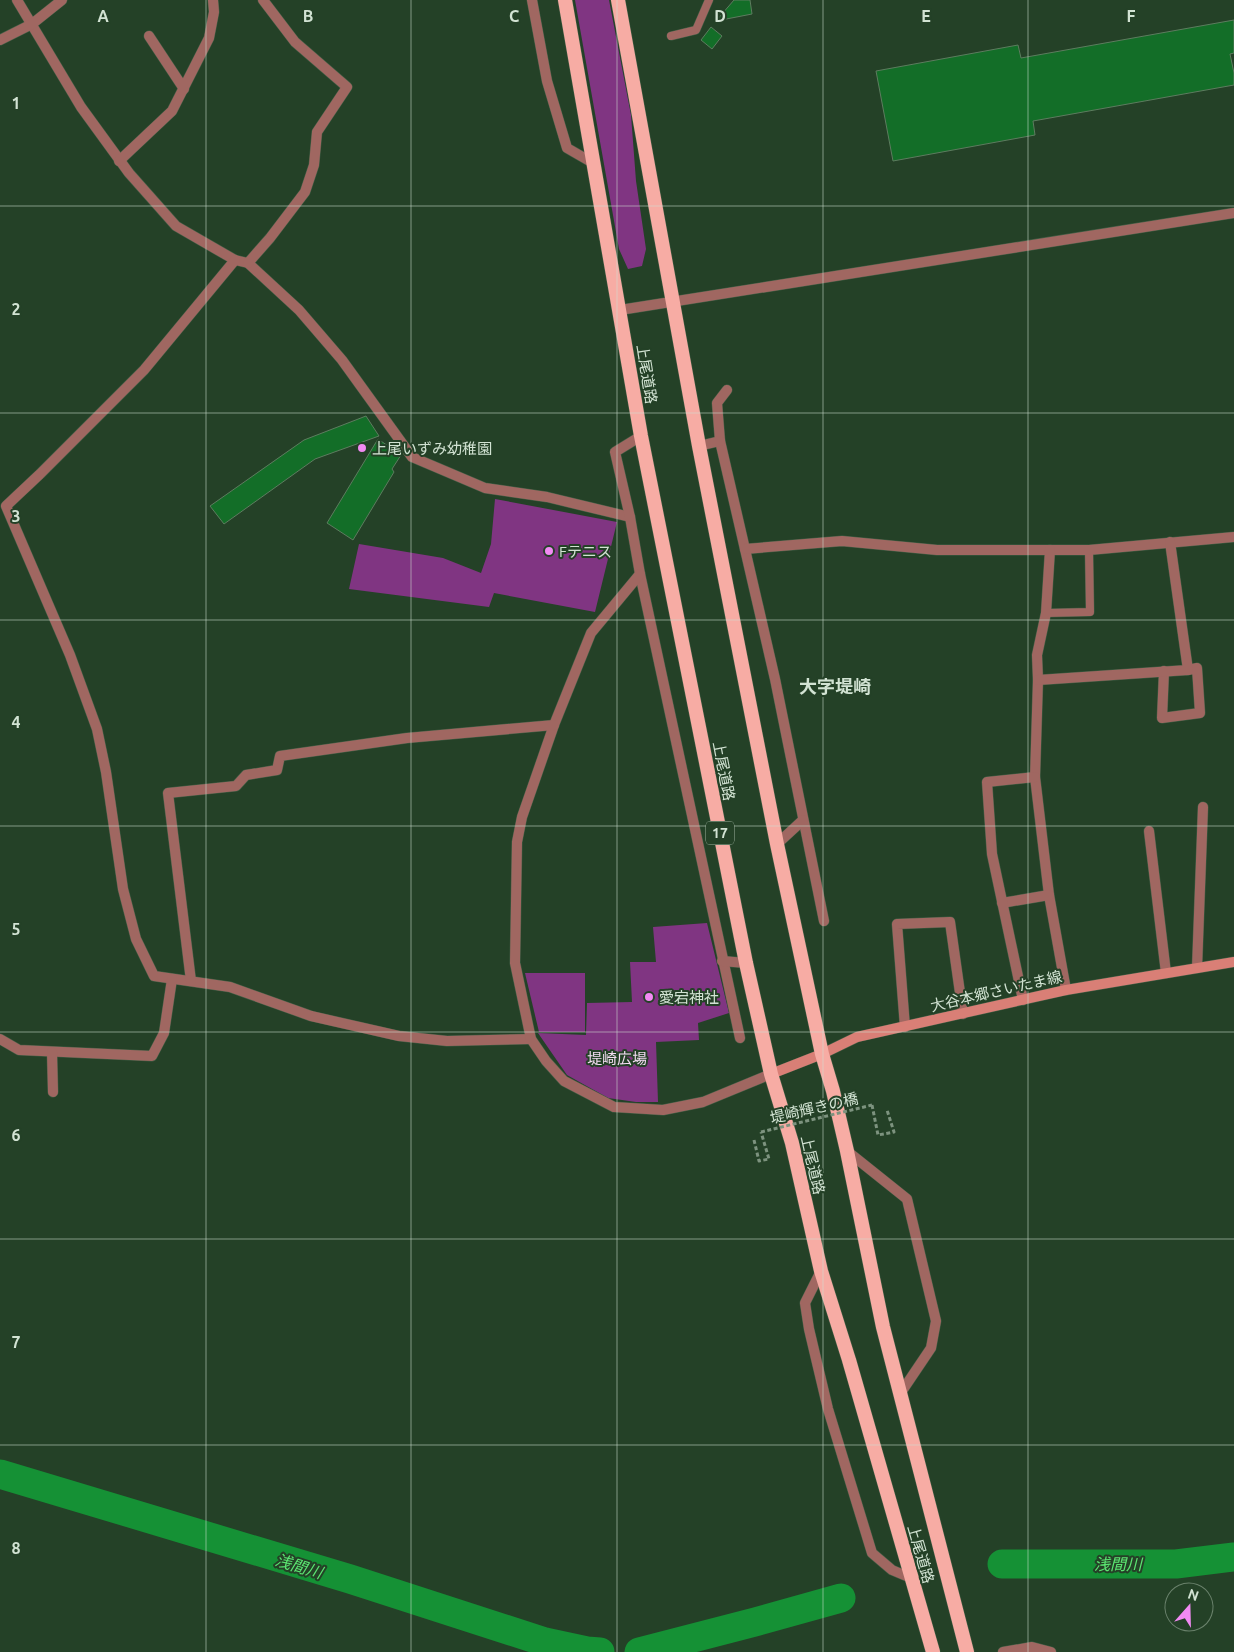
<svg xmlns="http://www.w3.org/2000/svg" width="1234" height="1652" font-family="Ubuntu,'Noto Sans JP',sans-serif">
	<rect width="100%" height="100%" fill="#244127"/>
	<g fill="#803582">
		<path d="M 575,0 L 609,0 L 631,115 L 636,181 L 646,249 L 642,266 L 628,269 L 619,249 Z"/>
		<path d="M 495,499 L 617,522 L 595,612 L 494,593 L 489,607 L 349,589 L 359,544 L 443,558 L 481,573 L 491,544 Z"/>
		<path d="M 707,923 L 729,1013 L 698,1023 L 699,1040 L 656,1042 L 658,1102 L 636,1102 L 608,1098 L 567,1075 L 538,1033 L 586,1035 L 587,1003 L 632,1002 L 630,962 L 656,962 L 653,927 Z"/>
		<path d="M 525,973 L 585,973 L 585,1032 L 539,1032 Z"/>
	</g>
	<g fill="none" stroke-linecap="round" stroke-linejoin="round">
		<g stroke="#159135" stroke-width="29">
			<path d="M 0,1474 L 350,1579 L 545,1642 L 587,1651 L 600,1652"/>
			<path d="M 1002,1564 L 1176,1564 L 1234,1557"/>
			<path d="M 639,1652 L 755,1622 L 841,1598"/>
		</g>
	</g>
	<g fill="#136e28" stroke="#5d7c5f">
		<path d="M 734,0 L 750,0 L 752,14 L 716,21 Z"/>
		<path d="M 1234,20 L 1234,53 L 1230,54 L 1234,73 L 1234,85 L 1033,121 L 1035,135 L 893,161 L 876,71 L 1018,45 L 1021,58 Z"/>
		<path d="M 711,27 L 722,36 L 712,49 L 701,40 Z"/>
		<path d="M 366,416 L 379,436 L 315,459 L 224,524 L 210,506 L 304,440 Z"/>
		<path d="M 378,439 L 401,455 L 392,469 L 394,472 L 353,540 L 327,523 Z"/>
	</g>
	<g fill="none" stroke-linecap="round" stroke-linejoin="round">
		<g stroke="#435e46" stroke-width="9">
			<g id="service">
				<path d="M 671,36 L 696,30 L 709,0"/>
				<path d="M 1046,613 L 1090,612 L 1089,550"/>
			</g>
		</g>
		<g stroke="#435e46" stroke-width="11">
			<g id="minor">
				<path d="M 17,0 L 81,107 L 129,173 L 176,226 L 235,260 L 248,263 L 299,310 L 342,360 L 412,457 L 485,488 L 547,497 L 630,517"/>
				<path d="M 532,0 L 547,81 L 567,148 L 593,163"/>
				<path d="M 149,36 L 184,89"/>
				<path d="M 0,40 L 32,24 L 62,0"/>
				<path d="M 119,161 L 172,111 L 209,38 L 214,12 L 213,0"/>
				<path d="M 235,260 L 144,370 L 40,474 L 6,506 L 70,655 L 97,729 L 106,772 L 123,889 L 136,939 L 154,976 L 230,987 L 311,1016 L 399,1036 L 447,1041 L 531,1039"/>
				<path d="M 248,263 L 270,238 L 305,192 L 314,165 L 317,132 L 347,87 L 295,42 L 263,0"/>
				<path d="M 727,390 L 717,403 L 720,441 L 775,679 L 824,921"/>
				<path d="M 641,436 L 615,452 L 630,517 L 640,574 L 740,1038"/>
				<path d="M 699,446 L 720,441"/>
				<path d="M 745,549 L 842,541 L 937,550 L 1089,550 L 1234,537"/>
				<path d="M 1050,550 L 1046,613 L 1037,655 L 1038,680 L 1035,777 L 1049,895 L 1066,990"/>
				<path d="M 640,574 L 591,633 L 554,725 L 522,817 L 517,842 L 515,963 L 531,1039 L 546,1061 L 564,1081 L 614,1107 L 663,1110 L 703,1102 L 771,1074"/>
				<path d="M 1164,671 L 1162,718 L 1200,713 L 1197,668 L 1188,670"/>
				<path d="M 1038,680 L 1188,670 L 1170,542"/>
				<path d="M 1149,831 L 1166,973"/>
				<path d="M 777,844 L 803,820"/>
				<path d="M 1002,903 L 1049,895"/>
				<path d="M 722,961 L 746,963"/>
				<path d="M 1197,968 L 1203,807"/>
				<path d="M 191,981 L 168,793 L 236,786 L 246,775 L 277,770 L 280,756 L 407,738 L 554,725"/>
				<path d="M 1023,1000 L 992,854 L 987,782 L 1035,777"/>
				<path d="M 905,1027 L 897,924 L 950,922 L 963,1014"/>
				<path d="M 0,1039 L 19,1050 L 152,1056 L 164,1033 L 172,979"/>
				<path d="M 52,1052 L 53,1092"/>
				<path d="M 847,1151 L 907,1199 L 936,1321 L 931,1348 L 900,1394"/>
				<path d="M 821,1271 L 805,1303 L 809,1329 L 828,1409 L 872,1553 L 892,1570 L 911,1578"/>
				<path d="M 1003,1652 L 1032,1647 L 1051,1652"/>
			</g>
		</g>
		<g stroke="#435e46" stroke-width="11">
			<path id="tertiary" d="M 620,310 L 1234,213"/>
		</g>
		<g stroke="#435e46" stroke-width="11">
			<path id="secondary" d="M 771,1074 L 822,1054 L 857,1037 L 1066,990 L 1234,962"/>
		</g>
		<g stroke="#435e46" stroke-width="15">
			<g id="trunk">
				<path d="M 565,0 L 641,436 L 746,963 L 771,1074 L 792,1143 L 821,1271 L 849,1360 L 933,1652"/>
				<path d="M 618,0 L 699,446 L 777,844 L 822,1054 L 833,1091 L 847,1151 L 883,1327 L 967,1652"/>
			</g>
		</g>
		<g stroke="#7d937f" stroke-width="3" stroke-dasharray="4 2.5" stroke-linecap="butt">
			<path d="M 872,1105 L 878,1135 L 894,1132 L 887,1110"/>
			<path d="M 754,1140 L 759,1161 L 769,1159 L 761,1132"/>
		</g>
		<use href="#service" stroke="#a06761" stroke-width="8"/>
		<use href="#minor" stroke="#a06761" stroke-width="10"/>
		<use href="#tertiary" stroke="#a06761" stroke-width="10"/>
		<use href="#secondary" stroke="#d97f76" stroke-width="10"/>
		<use href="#trunk" stroke="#f7aca4" stroke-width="14"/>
		<path stroke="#7d937f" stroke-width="3" stroke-dasharray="4 2.5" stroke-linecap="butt" d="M 761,1132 L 872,1105"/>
	</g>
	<path fill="none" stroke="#d2e3d3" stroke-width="1" stroke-opacity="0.55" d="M 206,0 L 206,1652M 411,0 L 411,1652M 617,0 L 617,1652M 823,0 L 823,1652M 1028,0 L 1028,1652M 0,206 L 1234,206M 0,413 L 1234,413M 0,620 L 1234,620M 0,826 L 1234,826M 0,1032 L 1234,1032M 0,1239 L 1234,1239M 0,1445 L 1234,1445"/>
	<g fill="#f28af3" stroke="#244127" stroke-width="2">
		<circle cx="362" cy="448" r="5"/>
		<circle cx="549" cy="551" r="5"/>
		<circle cx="649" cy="997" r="5"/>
	</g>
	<g text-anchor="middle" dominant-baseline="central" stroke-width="4" stroke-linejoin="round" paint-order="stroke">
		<rect fill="#244127" stroke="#9eb29f" stroke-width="1" x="706" y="821.5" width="28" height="23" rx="4"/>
		<g font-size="14" font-weight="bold" fill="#d2e3d3">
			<text x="720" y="833">17</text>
		</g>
		<g font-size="15" fill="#d2e3d3" stroke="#244127">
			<text transform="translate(647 374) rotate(81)">上尾道路</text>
			<text transform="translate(724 771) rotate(79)">上尾道路</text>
			<text transform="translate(996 991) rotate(-13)">大谷本郷さいたま線</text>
			<text transform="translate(814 1108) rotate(-13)">堤崎輝きの橋</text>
			<text transform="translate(813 1165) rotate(77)">上尾道路</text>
			<text transform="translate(921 1554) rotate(74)">上尾道路</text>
		</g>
		<g font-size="15" fill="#d2e3d3" stroke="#244127" text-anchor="start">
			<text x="372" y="448">上尾いずみ幼稚園</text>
			<text x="559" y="551">Fテニス</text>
			<text x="659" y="997">愛宕神社</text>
		</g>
		<g font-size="15" fill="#f3dcf2" stroke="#244127">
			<text x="617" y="1058">堤崎広場</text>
		</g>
		<g font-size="16" font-style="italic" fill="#5be471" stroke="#244127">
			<text x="1118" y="1564">浅間川</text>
			<text transform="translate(299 1566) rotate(17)">浅間川</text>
		</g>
		<g font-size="18" font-weight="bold" fill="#d2e3d3" stroke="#244127">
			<text x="835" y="686">大字堤崎</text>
		</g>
	</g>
	<g font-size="16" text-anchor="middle" font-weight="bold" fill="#d2e3d3" stroke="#244127" stroke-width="4" stroke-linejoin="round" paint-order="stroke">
		<text x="103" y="22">A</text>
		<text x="308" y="22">B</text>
		<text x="514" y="22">C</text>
		<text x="720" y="22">D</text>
		<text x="926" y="22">E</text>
		<text x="1131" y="22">F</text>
		<text x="16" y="109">1</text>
		<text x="16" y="315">2</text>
		<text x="16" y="522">3</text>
		<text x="16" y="728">4</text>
		<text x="16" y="935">5</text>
		<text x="16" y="1141">6</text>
		<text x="16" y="1348">7</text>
		<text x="16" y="1554">8</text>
	</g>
	<g transform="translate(1189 1607) rotate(20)"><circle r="24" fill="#244127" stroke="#6a826c"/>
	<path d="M0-4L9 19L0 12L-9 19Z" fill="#f28af3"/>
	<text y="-8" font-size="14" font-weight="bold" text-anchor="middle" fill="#d2e3d3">N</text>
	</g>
</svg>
